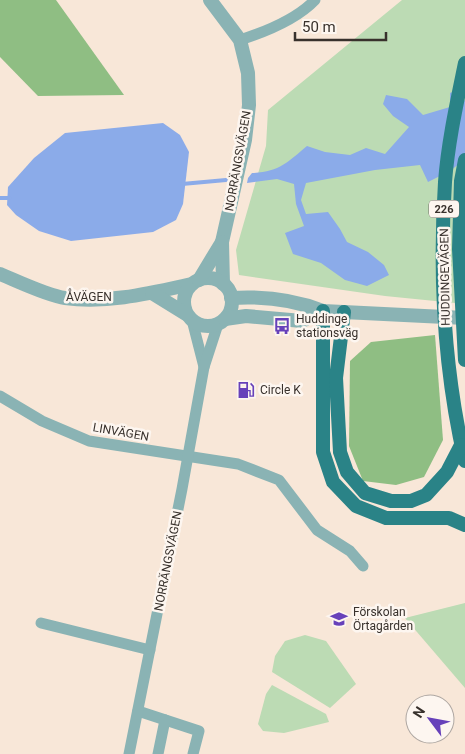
<svg xmlns="http://www.w3.org/2000/svg" width="465" height="754" font-family="Roboto,sans-serif">
	<rect width="100%" height="100%" fill="#f8e7d8"/>
	<g fill="#bcdbb4">
		<path d="M 402,0 L 465,0 L 465,304 L 385,296 L 239,275 L 236,250 L 266,146 L 268,110 Z"/>
		<path d="M 465,603 L 465,688 L 405,618 Z"/>
		<path d="M 305,635 L 326,641 L 356,684 L 330,708 L 272,672 L 275,656 L 285,641 Z"/>
		<path d="M 272,685 L 326,714 L 329,722 L 284,733 L 263,731 L 258,724 L 266,694 Z"/>
	</g>
	<g fill="#8fbe83">
		<path d="M 0,0 L 56,0 L 124,95 L 38,96 L 0,57 Z"/>
		<path d="M 435,335 L 443,440 L 424,477 L 396,485 L 363,481 L 349,446 L 350,361 L 371,342 Z"/>
	</g>
	<g fill="#8babe9">
		<path d="M 455,91 L 465,101 L 465,159 L 450,171 L 428,182 L 420,165 L 375,170 L 306,183 L 301,200 L 306,214 L 328,212 L 340,229 L 347,242 L 368,252 L 384,265 L 389,275 L 367,286 L 345,280 L 321,263 L 293,254 L 285,233 L 304,226 L 296,204 L 294,184 L 277,179 L 247,183 L 248,178 L 252,173 C 279,172 288,162 307,146 L 325,152 L 350,155 L 366,148 L 385,154 L 409,127 L 393,116 L 383,104 L 386,95 L 407,99 L 423,115 L 450,107 L 450,93 Z"/>
		<path d="M 163,123 L 180,135 L 189,152 L 183,204 L 176,220 L 153,232 L 71,241 L 39,231 L 16,215 L 7,205 L 8,187 L 34,158 L 65,133 Z"/>
	</g>
	<g fill="none" stroke-linecap="round" stroke-linejoin="round">
		<g stroke="#8babe9" stroke-width="4">
			<path d="M 182,184 L 226,180"/>
			<path d="M 0,198 L 10,198"/>
		</g>
		<g stroke="#8ab3b4" stroke-width="11">
			<path d="M 240,40 C 265,32 296,20 315,0"/>
			<path d="M 192,320 L 204,367"/>
			<path d="M 0,396 L 42,421 L 89,441 L 238,464 L 279,480 L 317,530 L 350,551 L 363,566"/>
			<path d="M 41,623 L 150,650"/>
			<path d="M 138,711 L 199,731 L 193,754"/>
			<path d="M 129,754 L 182,489 L 204,367 L 218,324"/>
			<path d="M 158,754 L 165,720"/>
		</g>
		<g stroke="#8ab3b4" stroke-width="14">
			<path d="M 210,0 L 240,40 L 248,73 L 249,105 L 245,140 L 222,242 L 223,284"/>
			<path d="M 0,274 C 17,281 48,296 65,298 C 107,304 151,293 192,284"/>
			<circle cx="208" cy="302" r="24"/>
			<path d="M 199,280 L 222,242"/>
			<path d="M 152,293 L 186,314"/>
			<path d="M 231,298 C 262,296 295,300 323,311 L 465,318"/>
			<path d="M 225,319 L 246,316 L 302,321 L 323,311"/>
		</g>
		<g stroke="#2a8387" stroke-width="14">
			<path d="M 465,63 C 457,102 448,142 445,182 C 439,275 444,370 465,461"/>
			<path d="M 465,160 L 461,181 L 459,249 L 465,360"/>
			<path d="M 323,311 L 323,452 L 333,482 L 356,506 L 386,518 L 449,518 L 465,525"/>
			<path d="M 344,312 L 336,378 L 340,452 L 347,472 L 365,493 L 391,501 L 411,501 L 426,495 L 447,472 L 461,445"/>
		</g>
	</g>
	<defs>
		<g id="bus-bare" transform="scale(1.35)"><path d="M-5-6H5V4H4V6H2V4H-2V6H-4V4H-5ZM-3.5-4V0h7V-4ZM-3.5 1.2v1.5H-2V1.2ZM2 1.2v1.5H3.5V1.2Z" fill="#6741ba" stroke="#fdf6f0" stroke-width="2.5" paint-order="stroke"/></g>
		<g id="fuel-bare" transform="scale(1.35)"><path d="M-5.5-6h7V0h2V4h1.3V-2.5L3-4.5l.8-.8L6-3V5H2.5V1h-1V6h-7ZM-4.2-4.7v3.2H.2V-4.7Z" fill="#6741ba" stroke="#fdf6f0" stroke-width="2.5" paint-order="stroke"/></g>
		<g id="school-bare" transform="scale(1.35)"><path d="M0-5L7-2L0 1L-7-2ZM-4 1L0 2.5L4 1V4Q0 6-4 4Z" fill="#6741ba" stroke="#fdf6f0" stroke-width="2.5" paint-order="stroke"/></g>
	</defs>
	<g fill-rule="evenodd">
		<use href="#bus-bare" x="282" y="326"/>
		<use href="#fuel-bare" x="246" y="390"/>
		<use href="#school-bare" x="339" y="619"/>
	</g>
	<g text-anchor="middle" dominant-baseline="central" stroke-width="5" stroke-linejoin="round" paint-order="stroke">
		<rect fill="#fdf6f0" stroke="#736c67" stroke-width="1" x="429" y="200.5" width="30" height="17" rx="4"/>
		<g font-size="11" font-weight="bold" fill="#38312c">
			<text x="444" y="209">226</text>
		</g>
		<g font-size="12" fill="#38312c" stroke="#fdf6f0">
			<text transform="translate(238 161) rotate(-80)">NORRÄNGSVÄGEN</text>
			<text transform="translate(445 277) rotate(-91)">HUDDINGEVÄGEN</text>
			<text x="89" y="297">ÅVÄGEN</text>
			<text transform="translate(121 432) rotate(10)">LINVÄGEN</text>
			<text transform="translate(168 561) rotate(-79)">NORRÄNGSVÄGEN</text>
		</g>
		<g font-size="12" fill="#38312c" stroke="#fdf6f0" text-anchor="start">
			<text x="296" y="319">Huddinge<tspan x="296" dy="14">stationsväg</tspan></text>
			<text x="260" y="390">Circle K</text>
			<text x="353" y="612">Förskolan<tspan x="353" dy="14">Örtagården</tspan></text>
		</g>
	</g>
	<g transform="translate(430 719) rotate(302)"><circle r="24" fill="#fdf6f0" stroke="#aea7a2"/>
	<path d="M0-4L9 19L0 12L-9 19Z" fill="#6741ba"/>
	<text y="-8" font-size="14" font-weight="bold" text-anchor="middle" fill="#38312c">N</text>
	</g>
	<path d="M295 32v8h91v-8" fill="none" stroke="#38312c" stroke-width="2.5"/>
	<text x="302" y="32" font-size="15" fill="#38312c" stroke="#fdf6f0" stroke-width="4" paint-order="stroke">50 m</text>
</svg>
